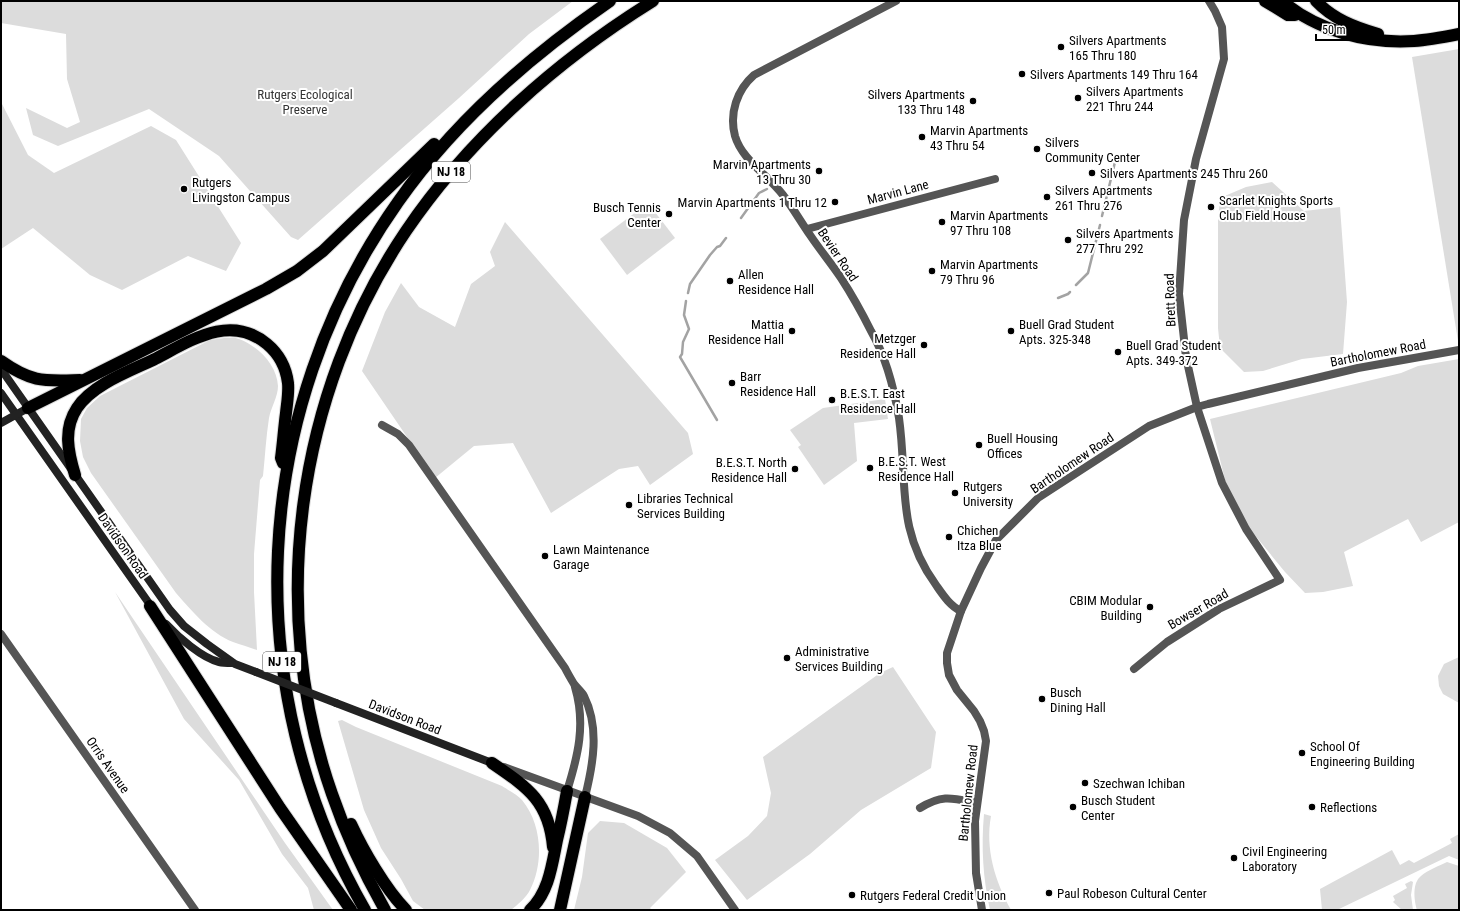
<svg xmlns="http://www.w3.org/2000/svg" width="1460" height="911" font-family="'Roboto Condensed',sans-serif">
	<rect width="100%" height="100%" fill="#fff"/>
	<g fill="#dcdcdc">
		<path d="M 1,1 L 573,1 L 529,34 L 459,98 L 298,240 L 291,237 L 219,156 L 149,109 L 58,146 L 33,135 L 26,108 L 67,128 L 80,122 L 67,79 L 66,34 L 1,23 Z"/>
		<path d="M 1459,49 L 1459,347 L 1412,57 Z"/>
		<path d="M 1,102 L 28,155 L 54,173 L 151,126 L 176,140 L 241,243 L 226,271 L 188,256 L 122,290 L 90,275 L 33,228 L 1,249 Z"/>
		<path d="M 1272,182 L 1304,211 L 1340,207 L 1347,302 L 1343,354 L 1302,359 L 1263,371 L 1244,372 L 1220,348 L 1218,328 L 1218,221 L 1220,198 L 1246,187 Z"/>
		<path d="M 648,203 L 675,238 L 627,275 L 600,239 Z"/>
		<path d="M 505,222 L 688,433 L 693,454 L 650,485 L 638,466 L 619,469 L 551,513 L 513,443 L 474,446 L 435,478 L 362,371 L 385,312 L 401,283 L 419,307 L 455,327 L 471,284 L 495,266 L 490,252 Z"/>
		<path d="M 224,338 C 229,338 235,337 239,339 C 258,346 277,365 278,386 C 278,397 271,407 269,418 C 266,437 265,457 263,476 L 260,480 L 254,554 L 254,592 L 257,650 C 249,647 241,645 233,642 C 210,633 192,611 176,593 L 91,473 L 83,457 L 80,441 L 81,419 L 87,408 L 100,396 L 210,340 Z"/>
		<path d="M 1459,359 L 1459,522 L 1421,542 L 1408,519 L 1344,552 L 1353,586 L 1323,592 L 1305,593 L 1285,572 L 1249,528 L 1226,484 L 1210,419 L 1401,373 L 1418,366 Z"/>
		<path d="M 885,399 L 888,419 L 854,423 L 857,461 L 824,485 L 798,447 L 801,445 L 790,430 L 823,408 Z"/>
		<path d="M 115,592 L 285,843 L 333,910 L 314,910 L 308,888 L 282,854 L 239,780 L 184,719 Z"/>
		<path d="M 1459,657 L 1459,703 L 1443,694 L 1439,686 L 1438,676 L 1444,664 Z"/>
		<path d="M 893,667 L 936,732 L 931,768 L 861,810 L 810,854 L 747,900 L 715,860 L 748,836 L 767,816 L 771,793 L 763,757 L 880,673 Z"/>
		<path d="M 342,720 L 356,727 L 502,786 C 508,790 518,795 522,800 C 542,824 544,863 530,890 C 526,898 517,905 511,910 L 425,910 L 413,901 L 401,879 L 381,848 L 364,810 L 338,721 Z"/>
		<path d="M 984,814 L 991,816 C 985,849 995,881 1011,910 L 990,910 C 983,879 981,847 984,814 Z"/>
		<path d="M 600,821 L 624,823 L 667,848 L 686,872 L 650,908 L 652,910 L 574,910 L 582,877 L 588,833 Z"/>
		<path d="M 1459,834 L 1459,860 L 1449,856 L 1337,910 L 1322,910 L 1320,889 L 1392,850 L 1400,865 L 1409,860 L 1414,863 L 1452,843 L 1450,839 Z"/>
		<path d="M 1447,862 L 1459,866 L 1459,910 L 1417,910 C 1414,900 1412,883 1421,876 C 1428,870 1439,866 1447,862 Z"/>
		<path d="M 1411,881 L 1413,882 L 1411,895 L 1413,910 L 1402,910 L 1393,902 L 1395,900 L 1393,896 L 1407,888 L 1405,884 Z"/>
	</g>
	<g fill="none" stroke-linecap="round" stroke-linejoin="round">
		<g stroke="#a3a3a3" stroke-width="2.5">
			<path d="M 1102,216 L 1115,162"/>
			<path d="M 741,218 L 759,193 L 767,189"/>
			<path d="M 1076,285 L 1088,273 L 1100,225"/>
			<path d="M 688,293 L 690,284 L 710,255 L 717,247 L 720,246 L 726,238"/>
			<path d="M 1058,298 L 1068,294 L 1070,292"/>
			<path d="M 686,301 L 684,315 L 689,329 L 683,342 L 682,354 L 680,357 L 717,420"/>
		</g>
		<g stroke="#dbdbdb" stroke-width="14">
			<g id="highway">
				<path d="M 1265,1 L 1288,15 L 1295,15"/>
				<path d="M 1282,1 C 1318,31 1367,44 1414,41 C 1429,40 1444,37 1459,34"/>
				<path d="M 1316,1 C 1333,19 1354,27 1378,34"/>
				<path d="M 1,361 C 32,383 44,381 80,380"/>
				<path d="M 28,408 L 266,289 L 297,271 L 323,251 L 434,144"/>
				<path d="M 75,475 C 68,452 63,429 77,408 C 93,384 130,371 155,359 C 190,341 230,313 267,344 C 279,354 286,367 288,383 C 289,393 287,403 286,413 C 284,428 283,443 281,458 L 283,463"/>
				<path d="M 150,606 L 280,808 L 351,910"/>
				<path d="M 492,763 C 527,787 549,801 553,847"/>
				<path d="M 351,824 C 363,850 386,890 406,910"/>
				<path d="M 365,910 C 237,688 250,411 398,202 C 454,122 530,56 610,1"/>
				<path d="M 385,910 C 364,873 346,835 332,794 C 267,609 296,394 406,231 C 469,138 558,60 653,1"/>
				<path d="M 530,910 C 549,892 552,865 557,840 C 561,824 564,808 567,791"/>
				<path d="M 560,910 L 585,797"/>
			</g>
		</g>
		<g stroke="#555" stroke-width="8">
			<path d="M 896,1 L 754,75 C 737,90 729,113 735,136 C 742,160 768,175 783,195 C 793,208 801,222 810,235 C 820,250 831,263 841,278 C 852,295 862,313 871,331 C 886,357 894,388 899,418 C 908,481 895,529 936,585 C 943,595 950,606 961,611"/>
			<path d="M 807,229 L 995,179"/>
			<path d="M 382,425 L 398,434 L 409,445 L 565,668 C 568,674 571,679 574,684 C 577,688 582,692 584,696 C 600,728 593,765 585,797"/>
			<path d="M 1,634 L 195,910"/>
			<path d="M 1134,669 L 1167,642 L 1219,609 L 1280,580 L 1246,529 L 1222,483 L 1197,407 L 1186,357 L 1179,294 L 1184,220 L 1196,159 L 1224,59 L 1222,27 L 1215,11 L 1209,1"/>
			<path d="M 504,767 L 638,816 L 670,833 L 697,856 L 735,910"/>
			<path d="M 567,791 C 578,756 586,724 575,687"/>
			<path d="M 920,808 C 943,794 952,798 977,803"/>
			<path d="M 982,910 L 976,873 L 975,821 L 986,741 L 984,731 L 980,721 L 974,711 L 957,690 L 949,675 L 947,663 L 947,653 L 961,611 L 981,568 L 996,540 L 1038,498 L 1149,426 L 1197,407 L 1208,404 L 1358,368 L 1459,350"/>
		</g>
		<g stroke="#222" stroke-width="8">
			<path d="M 1,369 L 170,610 L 184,626 L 207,644 L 235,664 L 256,672"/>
			<path d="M 1,393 L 153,609"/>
			<path d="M 1,423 L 28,408"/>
			<path d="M 166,624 C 178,637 202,658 219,662 C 223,663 228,663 232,663"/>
			<path d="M 336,703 L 492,763"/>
		</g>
		<use href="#highway" stroke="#000" stroke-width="12"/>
		<path stroke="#222" stroke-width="8" d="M 256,672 L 336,703"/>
	</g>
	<g fill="#000" stroke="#fff" stroke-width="1.5">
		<circle cx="1061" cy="47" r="4"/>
		<circle cx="1022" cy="74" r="4"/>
		<circle cx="1078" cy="98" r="4"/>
		<circle cx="973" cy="101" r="4"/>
		<circle cx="922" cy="137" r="4"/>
		<circle cx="1037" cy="149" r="4"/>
		<circle cx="819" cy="171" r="4"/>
		<circle cx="1092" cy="173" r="4"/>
		<circle cx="184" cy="189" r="4"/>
		<circle cx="1047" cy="197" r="4"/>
		<circle cx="835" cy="202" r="4"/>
		<circle cx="1211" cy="207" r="4"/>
		<circle cx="669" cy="214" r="4"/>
		<circle cx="942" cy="222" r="4"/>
		<circle cx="1068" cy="240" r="4"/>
		<circle cx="932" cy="271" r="4"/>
		<circle cx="730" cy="281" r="4"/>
		<circle cx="792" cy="331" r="4"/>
		<circle cx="1011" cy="331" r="4"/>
		<circle cx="924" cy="345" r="4"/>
		<circle cx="1118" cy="352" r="4"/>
		<circle cx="732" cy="383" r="4"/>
		<circle cx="832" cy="400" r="4"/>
		<circle cx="979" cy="445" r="4"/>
		<circle cx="870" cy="468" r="4"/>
		<circle cx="795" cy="469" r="4"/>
		<circle cx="955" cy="493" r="4"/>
		<circle cx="629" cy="505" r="4"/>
		<circle cx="949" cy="537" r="4"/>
		<circle cx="545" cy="556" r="4"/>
		<circle cx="1150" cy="607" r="4"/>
		<circle cx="787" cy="658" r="4"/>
		<circle cx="1042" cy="699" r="4"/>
		<circle cx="1302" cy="753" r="4"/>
		<circle cx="1085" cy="783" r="4"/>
		<circle cx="1073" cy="807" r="4"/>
		<circle cx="1312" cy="807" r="4"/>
		<circle cx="1234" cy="858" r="4"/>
		<circle cx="1049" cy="893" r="4"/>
		<circle cx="852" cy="895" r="4"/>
	</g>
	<g text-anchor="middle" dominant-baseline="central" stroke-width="4" stroke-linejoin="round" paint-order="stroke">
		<g fill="#fff" stroke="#4c4c4c" stroke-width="1">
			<rect x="432" y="162" width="38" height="20" rx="3"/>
			<rect x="263" y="652" width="38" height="20" rx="3"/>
		</g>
		<g font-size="12" font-weight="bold" fill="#000">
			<text x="451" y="172">NJ 18</text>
			<text x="282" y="662">NJ 18</text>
		</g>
		<g font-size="13" fill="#000" stroke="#fff" text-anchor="start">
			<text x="1069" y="40">Silvers Apartments<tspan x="1069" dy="15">165 Thru 180</tspan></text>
			<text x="1030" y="74">Silvers Apartments 149 Thru 164</text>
			<text x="1086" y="91">Silvers Apartments<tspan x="1086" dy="15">221 Thru 244</tspan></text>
			<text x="965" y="94" text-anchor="end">Silvers Apartments<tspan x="965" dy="15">133 Thru 148</tspan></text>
			<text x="930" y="130">Marvin Apartments<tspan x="930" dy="15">43 Thru 54</tspan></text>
			<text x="1045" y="142">Silvers<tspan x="1045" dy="15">Community Center</tspan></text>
			<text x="811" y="164" text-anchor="end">Marvin Apartments<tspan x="811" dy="15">13 Thru 30</tspan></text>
			<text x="1100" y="173">Silvers Apartments 245 Thru 260</text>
			<text x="192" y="182">Rutgers<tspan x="192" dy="15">Livingston Campus</tspan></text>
			<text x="1055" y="190">Silvers Apartments<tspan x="1055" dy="15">261 Thru 276</tspan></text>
			<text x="1219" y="200">Scarlet Knights Sports<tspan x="1219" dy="15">Club Field House</tspan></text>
			<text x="827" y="202" text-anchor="end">Marvin Apartments 1 Thru 12</text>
			<text x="661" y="207" text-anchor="end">Busch Tennis<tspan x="661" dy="15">Center</tspan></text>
			<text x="950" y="215">Marvin Apartments<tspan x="950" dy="15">97 Thru 108</tspan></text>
			<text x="1076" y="233">Silvers Apartments<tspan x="1076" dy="15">277 Thru 292</tspan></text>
			<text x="940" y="264">Marvin Apartments<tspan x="940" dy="15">79 Thru 96</tspan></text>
			<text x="738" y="274">Allen<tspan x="738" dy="15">Residence Hall</tspan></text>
			<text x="784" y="324" text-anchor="end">Mattia<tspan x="784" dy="15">Residence Hall</tspan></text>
			<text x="1019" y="324">Buell Grad Student<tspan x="1019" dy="15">Apts. 325-348</tspan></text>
			<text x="916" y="338" text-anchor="end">Metzger<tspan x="916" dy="15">Residence Hall</tspan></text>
			<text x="1126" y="345">Buell Grad Student<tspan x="1126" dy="15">Apts. 349-372</tspan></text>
			<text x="740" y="376">Barr<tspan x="740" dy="15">Residence Hall</tspan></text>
			<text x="840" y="393">B.E.S.T. East<tspan x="840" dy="15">Residence Hall</tspan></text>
			<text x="987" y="438">Buell Housing<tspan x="987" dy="15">Offices</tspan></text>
			<text x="878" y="461">B.E.S.T. West<tspan x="878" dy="15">Residence Hall</tspan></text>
			<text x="787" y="462" text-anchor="end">B.E.S.T. North<tspan x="787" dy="15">Residence Hall</tspan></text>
			<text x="963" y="486">Rutgers<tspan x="963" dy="15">University</tspan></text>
			<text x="637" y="498">Libraries Technical<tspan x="637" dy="15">Services Building</tspan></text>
			<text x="957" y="530">Chichen<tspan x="957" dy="15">Itza Blue</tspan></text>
			<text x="553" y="549">Lawn Maintenance<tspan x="553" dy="15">Garage</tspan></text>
			<text x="1142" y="600" text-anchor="end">CBIM Modular<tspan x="1142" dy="15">Building</tspan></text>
			<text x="795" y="651">Administrative<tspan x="795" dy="15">Services Building</tspan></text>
			<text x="1050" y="692">Busch<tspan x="1050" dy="15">Dining Hall</tspan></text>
			<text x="1310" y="746">School Of<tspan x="1310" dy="15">Engineering Building</tspan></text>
			<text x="1093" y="783">Szechwan Ichiban</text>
			<text x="1081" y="800">Busch Student<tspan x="1081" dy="15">Center</tspan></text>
			<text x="1320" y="807">Reflections</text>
			<text x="1242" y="851">Civil Engineering<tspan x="1242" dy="15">Laboratory</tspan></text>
			<text x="1057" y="893">Paul Robeson Cultural Center</text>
			<text x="860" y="895">Rutgers Federal Credit Union</text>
		</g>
		<g font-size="13" fill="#333" stroke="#fff">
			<text x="305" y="94">Rutgers Ecological<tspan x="305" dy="15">Preserve</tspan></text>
		</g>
		<g font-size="13" fill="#000" stroke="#fff">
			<text transform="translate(898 192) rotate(-15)">Marvin Lane</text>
			<text transform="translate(838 255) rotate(56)">Bevier Road</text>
			<text transform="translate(1170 300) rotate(-92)">Brett Road</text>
			<text transform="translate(1378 353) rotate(-11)">Bartholomew Road</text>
			<text transform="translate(1072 463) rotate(-34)">Bartholomew Road</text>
			<text transform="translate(123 546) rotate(55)">Davidson Road</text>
			<text transform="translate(1198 609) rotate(-30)">Bowser Road</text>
			<text transform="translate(405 717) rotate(21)">Davidson Road</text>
			<text transform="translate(108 765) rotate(55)">Orris Avenue</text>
			<text transform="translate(968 793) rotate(-84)">Bartholomew Road</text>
		</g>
	</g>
	<rect width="1460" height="911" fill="none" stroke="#000000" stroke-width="4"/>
	<path d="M1316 34v6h63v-6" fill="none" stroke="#000000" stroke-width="2"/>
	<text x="1322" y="34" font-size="12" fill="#000000" stroke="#ffffff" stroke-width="3" paint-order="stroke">50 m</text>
</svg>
